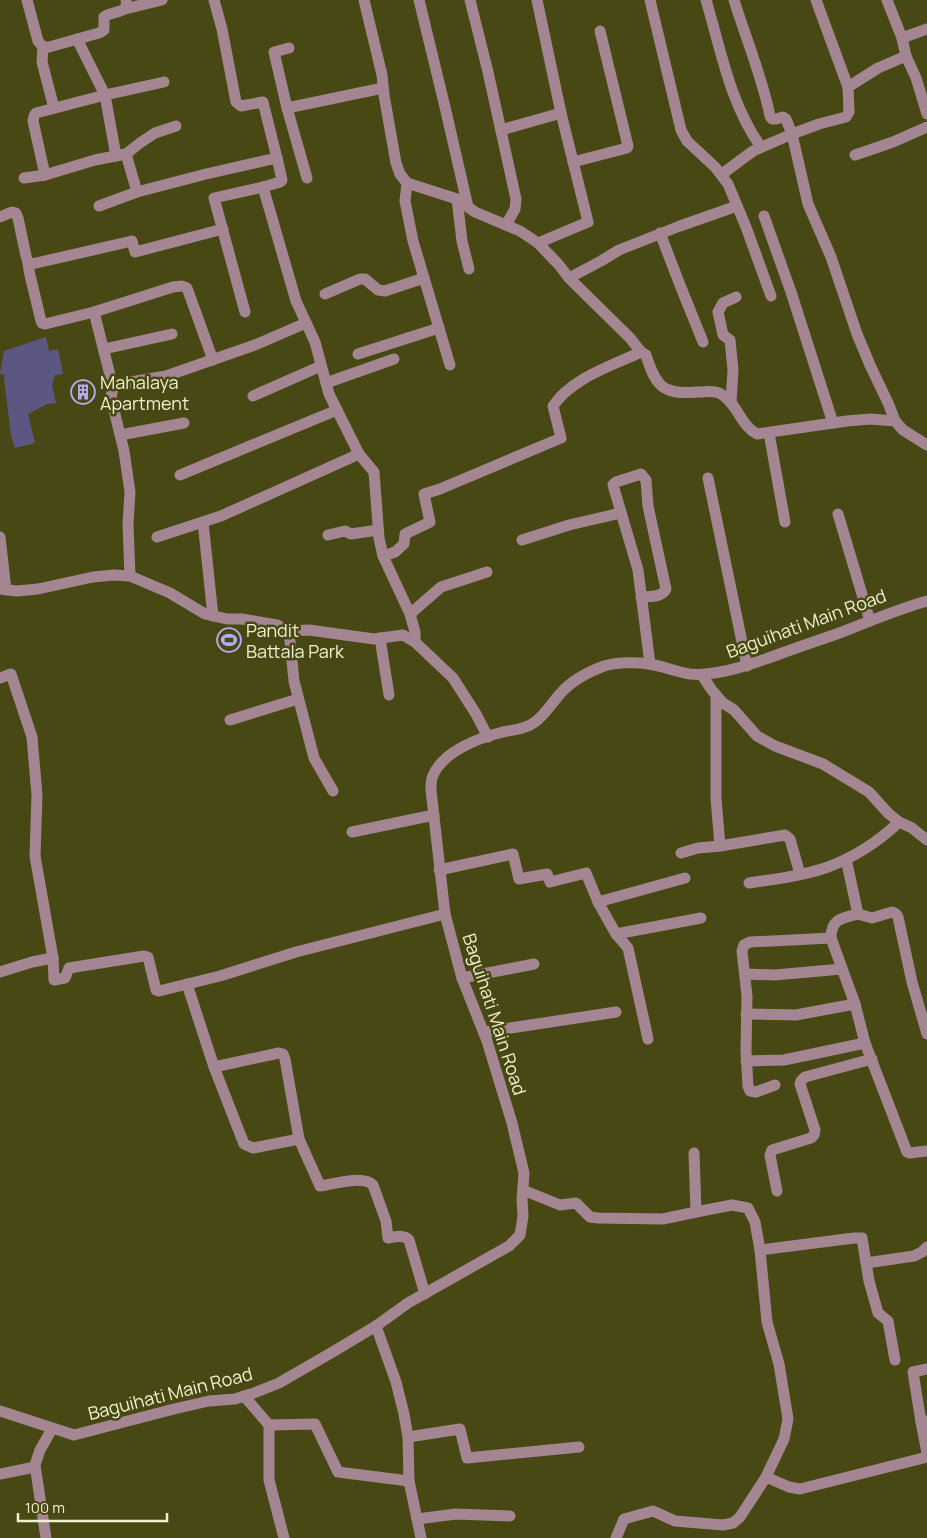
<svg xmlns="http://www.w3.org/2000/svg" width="927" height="1538" font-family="Manrope,sans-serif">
	<rect width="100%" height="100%" fill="#484814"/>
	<path fill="#5c5782" d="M 46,337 L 49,351 L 58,349 L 63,374 L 55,375 L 52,385 L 56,403 L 47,404 L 28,414 L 35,443 L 15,448 L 11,436 L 4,378 L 5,375 L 0,374 L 4,351 Z"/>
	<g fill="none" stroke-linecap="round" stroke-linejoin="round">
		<g stroke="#a48693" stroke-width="11">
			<path d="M 27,0 L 38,41 L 43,47 L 49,47 L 99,33 L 104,30 L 104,17 C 112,10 129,15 126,0"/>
			<path d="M 364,0 L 382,75 L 384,95 L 396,163 L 400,174 L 407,183 L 405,201 L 413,241 L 450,365"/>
			<path d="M 419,0 L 445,107 L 468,207"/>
			<path d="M 470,0 L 488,72 L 516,199 L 515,209 L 506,225"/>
			<path d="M 537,0 L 561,113 L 588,222 L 538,243"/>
			<path d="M 650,0 L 681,130 L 687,141 L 715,167 L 728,184 L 746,227 L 771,296"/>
			<path d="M 706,0 C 721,50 730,104 761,147"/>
			<path d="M 816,0 L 848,87"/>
			<path d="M 887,0 L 902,38 L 906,56"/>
			<path d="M 125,9 L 162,0"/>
			<path d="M 902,38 L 927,29"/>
			<path d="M 77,39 L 105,95 L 116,156"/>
			<path d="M 43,47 L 42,62 L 54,108"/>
			<path d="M 164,82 L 105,95 L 36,113 L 34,116 L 33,121 L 45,175 L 95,160 L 126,154 L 140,143 L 155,133 L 176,126"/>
			<path d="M 287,108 L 274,52 L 289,48"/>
			<path d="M 501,130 L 561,113"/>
			<path d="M 126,154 L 137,192"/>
			<path d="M 855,155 L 893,142 L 927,127"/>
			<path d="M 573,162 L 627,148 L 628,146 L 600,31"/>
			<path d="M 722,174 L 753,151 L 792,134 L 786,119 L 783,117 L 776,119 L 772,119 L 770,116 C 762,76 746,39 734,0"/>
			<path d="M 24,178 L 45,175"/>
			<path d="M 307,178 L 287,108 L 383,88"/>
			<path d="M 407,183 L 457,199 L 475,212 L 520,231 L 538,243 L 559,265 L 569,278 L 630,338 L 641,352 L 646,355 C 656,387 663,395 698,392 C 706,392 714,390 721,394 C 738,404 740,425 757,434 L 847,421 L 870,419 L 895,421 L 903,430 L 927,445"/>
			<path d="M 263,187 L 280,182 L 282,180 L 277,158"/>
			<path d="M 457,199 L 462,241 L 469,269"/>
			<path d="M 99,206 L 137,192 L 206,174 L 277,158 L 263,102 L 241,106 L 236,102 L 222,29 L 214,0"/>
			<path d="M 764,216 L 791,292 L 833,423"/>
			<path d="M 0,217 L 12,212 L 16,213 L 18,218 L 26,256 L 28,262 L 32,264 L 132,241 L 135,252 L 223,229"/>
			<path d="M 660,233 L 680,285 L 703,342"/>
			<path d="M 28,262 L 29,271 L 41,321 L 42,323 L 45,324 L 94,312 L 173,287 L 182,286 L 187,288 L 213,360"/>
			<path d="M 569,278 L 601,261 L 619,250 L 680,226 L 737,206"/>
			<path d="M 325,294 L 360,279 L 365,279 L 378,290 L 385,291 L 424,278"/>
			<path d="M 94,312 L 113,387"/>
			<path d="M 104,349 L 172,334"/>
			<path d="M 358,354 L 439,328"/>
			<path d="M 326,383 L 394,359"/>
			<path d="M 253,396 L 321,366"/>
			<path d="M 731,402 L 733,370 L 730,340 L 723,335 L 718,312 L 723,303 L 736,297"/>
			<path d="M 895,421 L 889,405 L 870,365 L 857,334 L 831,257 L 808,204 L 792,134 L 819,124 L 846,117 L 849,112 L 848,87 L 878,68 L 906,56 L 916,78 L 927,114"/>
			<path d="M 769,433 L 785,522"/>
			<path d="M 120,435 L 184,423"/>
			<path d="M 359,454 L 374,472 L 379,538 L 383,556 L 410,614 L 415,632 L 415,642"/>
			<path d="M 180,475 L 337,410"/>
			<path d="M 708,478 L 747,666"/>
			<path d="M 838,514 L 870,621"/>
			<path d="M 203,522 L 213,616"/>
			<path d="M 328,535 L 345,531 L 351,534 L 378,530"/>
			<path d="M 0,537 L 6,590"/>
			<path d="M 157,537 L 221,516 L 359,454 L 329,394 L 315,342 L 296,301 L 263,187 L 214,198 L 245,312"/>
			<path d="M 522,540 L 569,525 L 621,513"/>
			<path d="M 383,556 L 395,552 L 404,544 L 405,534 L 430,522 L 424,494 L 440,489 L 561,438 L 553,406 C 572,378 611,366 641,352"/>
			<path d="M 130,576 L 128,524 L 130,492 L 124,451 L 111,398 L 113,387 L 119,384 L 166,376 L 255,345 L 306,323"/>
			<path d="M 0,589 L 17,591 L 38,589 L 93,577 L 114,575 L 130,576 L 170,593 L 205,614 L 227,619 L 242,619 L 277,625 L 289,631 L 309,630 L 374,639 L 403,635 L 415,642 L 453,678 L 476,714 L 488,737"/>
			<path d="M 641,597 C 650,596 661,598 666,589 L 648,506 L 646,480 L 641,474 L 616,482 L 613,485 L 638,570 L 650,664"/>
			<path d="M 410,614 L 441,587 L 487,572"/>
			<path d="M 289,631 L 294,681 L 314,758 L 333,791"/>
			<path d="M 380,638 L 389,695"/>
			<path d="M 702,675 L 711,689 L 723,703 L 734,710 L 757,736 L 775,746 L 823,764 L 869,792 L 888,813 L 899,822 L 912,828 L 927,840"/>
			<path d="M 0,678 L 11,674 L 32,737 L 37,795 L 35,856 L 53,958 L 54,980 L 65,978 L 69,968 L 144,956 L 148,957 L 156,990 L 159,991 L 220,976 L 296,952 L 445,914"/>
			<path d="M 716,695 L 716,798 L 720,846"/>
			<path d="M 230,720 L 298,699"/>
			<path d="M 352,832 L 434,815"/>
			<path d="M 681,853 L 698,848 L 720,846 L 785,835 L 790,839 L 800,874"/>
			<path d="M 846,859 L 858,914 C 842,918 831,919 831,938 L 855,1004 L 865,1043 L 907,1152 L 910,1153 L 927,1151"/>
			<path d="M 439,870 L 513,854 L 519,879 L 547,874 L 550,882 L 586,873 L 598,902 L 616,934 L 628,948 L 648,1039"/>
			<path d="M 749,883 C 775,879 803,876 828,867 C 855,857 879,841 899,822"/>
			<path d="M 598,902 L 685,878"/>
			<path d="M 858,914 L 872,918 L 892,912 L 896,914 L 898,917 L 912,982 L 927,1034"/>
			<path d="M 616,934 L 701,918"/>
			<path d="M 0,972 L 32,962 L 53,958"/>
			<path d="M 745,974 L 775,975 L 842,969"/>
			<path d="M 462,978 L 534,964"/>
			<path d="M 187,984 L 214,1067 L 244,1144 L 253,1148 L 299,1139 L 285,1059 L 283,1054 L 279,1053 L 214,1067"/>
			<path d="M 746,1014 L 796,1015 L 855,1004"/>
			<path d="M 484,1032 L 616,1012"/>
			<path d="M 746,1061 L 784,1060 L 865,1043"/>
			<path d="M 775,1085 L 756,1092 L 750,1091 L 748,1086 L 746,1051 L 747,996 L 742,951 L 744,945 L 750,942 L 831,938"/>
			<path d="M 299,1139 L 320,1186 C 333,1184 363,1175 373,1185 L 386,1221 L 388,1238 C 395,1237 404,1234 409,1240 L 425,1294"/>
			<path d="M 694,1153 L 696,1212 L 732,1205 L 748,1208 L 755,1222 L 760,1250 L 767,1322 L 779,1364 L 788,1419 L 784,1439 L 766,1477"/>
			<path d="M 523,1190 L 560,1205 L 576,1203 L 590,1217 L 598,1218 L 663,1219 L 696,1212"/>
			<path d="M 777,1191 L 770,1155 L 772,1150 L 811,1138 L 814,1135 L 815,1130 L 800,1084 L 801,1081 L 805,1077 L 872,1059"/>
			<path d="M 760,1250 L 854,1238 L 862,1238 L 869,1281 L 878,1313 L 888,1321 L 895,1360"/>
			<path d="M 866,1263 L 914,1256 L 922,1252 L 927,1247"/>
			<path d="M 376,1326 L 396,1382 L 404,1414 L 408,1437 L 409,1481 L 421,1538"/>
			<path d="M 244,1396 L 269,1425 L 269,1480 L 284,1538"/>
			<path d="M 0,1411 L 74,1435 L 174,1409 L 209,1401 L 235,1399 L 254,1393 L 279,1383 L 336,1350 L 376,1326 L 408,1303 L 509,1246 L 520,1235 L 523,1216 L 522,1200 L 524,1173 L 512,1123 L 487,1041 L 462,978 L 445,914 L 431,790 C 431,786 431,782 432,778 C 441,752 478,738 503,732 C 513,730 526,729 535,722 C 545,715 552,703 560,694 C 571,681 588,672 604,666 C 617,662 636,662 649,664 C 663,666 676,672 690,674 C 700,675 710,674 720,672 C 743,668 763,660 785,652 C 804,645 823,639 842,632 C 870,621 898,609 927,601"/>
			<path d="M 927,1421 L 921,1422 L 927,1453"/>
			<path d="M 921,1422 L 913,1372 L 927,1369"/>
			<path d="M 269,1425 L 315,1424 L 338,1472 L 409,1481"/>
			<path d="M 408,1437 L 460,1429 L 467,1458 L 579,1447"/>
			<path d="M 0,1474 L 35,1467"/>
			<path d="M 417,1519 L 456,1514 L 510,1516"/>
			<path d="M 46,1538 L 35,1465 L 40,1450 L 52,1429"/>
			<path d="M 616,1538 L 624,1519 L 653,1511 L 675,1521 L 723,1525 L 733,1523 L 740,1517 L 766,1477 L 789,1487 L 800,1489 L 927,1457"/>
		</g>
	</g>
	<defs>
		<g id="building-ring" transform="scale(1.25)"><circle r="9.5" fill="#484814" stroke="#b5acf8" stroke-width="1.5"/><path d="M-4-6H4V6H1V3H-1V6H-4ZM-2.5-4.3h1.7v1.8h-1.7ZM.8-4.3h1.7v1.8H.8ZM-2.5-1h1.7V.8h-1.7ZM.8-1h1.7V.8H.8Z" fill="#b5acf8"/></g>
		<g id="stadium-ring" transform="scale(1.25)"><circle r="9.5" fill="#484814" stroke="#b5acf8" stroke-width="1.5"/><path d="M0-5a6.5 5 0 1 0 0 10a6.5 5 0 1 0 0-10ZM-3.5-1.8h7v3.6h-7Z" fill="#b5acf8"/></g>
	</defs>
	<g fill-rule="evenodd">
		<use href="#building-ring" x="83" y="392"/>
		<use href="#stadium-ring" x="229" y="640"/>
	</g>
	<g text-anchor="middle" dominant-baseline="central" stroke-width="5" stroke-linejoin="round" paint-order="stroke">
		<g font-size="18" fill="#eff1ce" stroke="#484814" text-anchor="start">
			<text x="100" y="382">Mahalaya<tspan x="100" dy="21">Apartment</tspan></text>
			<text x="246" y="630">Pandit<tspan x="246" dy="21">Battala Park</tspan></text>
		</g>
		<g font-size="18" fill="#eff1ce" stroke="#484814">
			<text transform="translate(806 623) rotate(-20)">Baguihati Main Road</text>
			<text transform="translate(495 1014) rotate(72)">Baguihati Main Road</text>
			<text transform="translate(170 1393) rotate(-14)">Baguihati Main Road</text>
		</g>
	</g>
	<path d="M18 1513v8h149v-8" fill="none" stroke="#eff1ce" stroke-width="2.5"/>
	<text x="25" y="1513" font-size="15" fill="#eff1ce" stroke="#484814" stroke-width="4" paint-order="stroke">100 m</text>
</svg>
